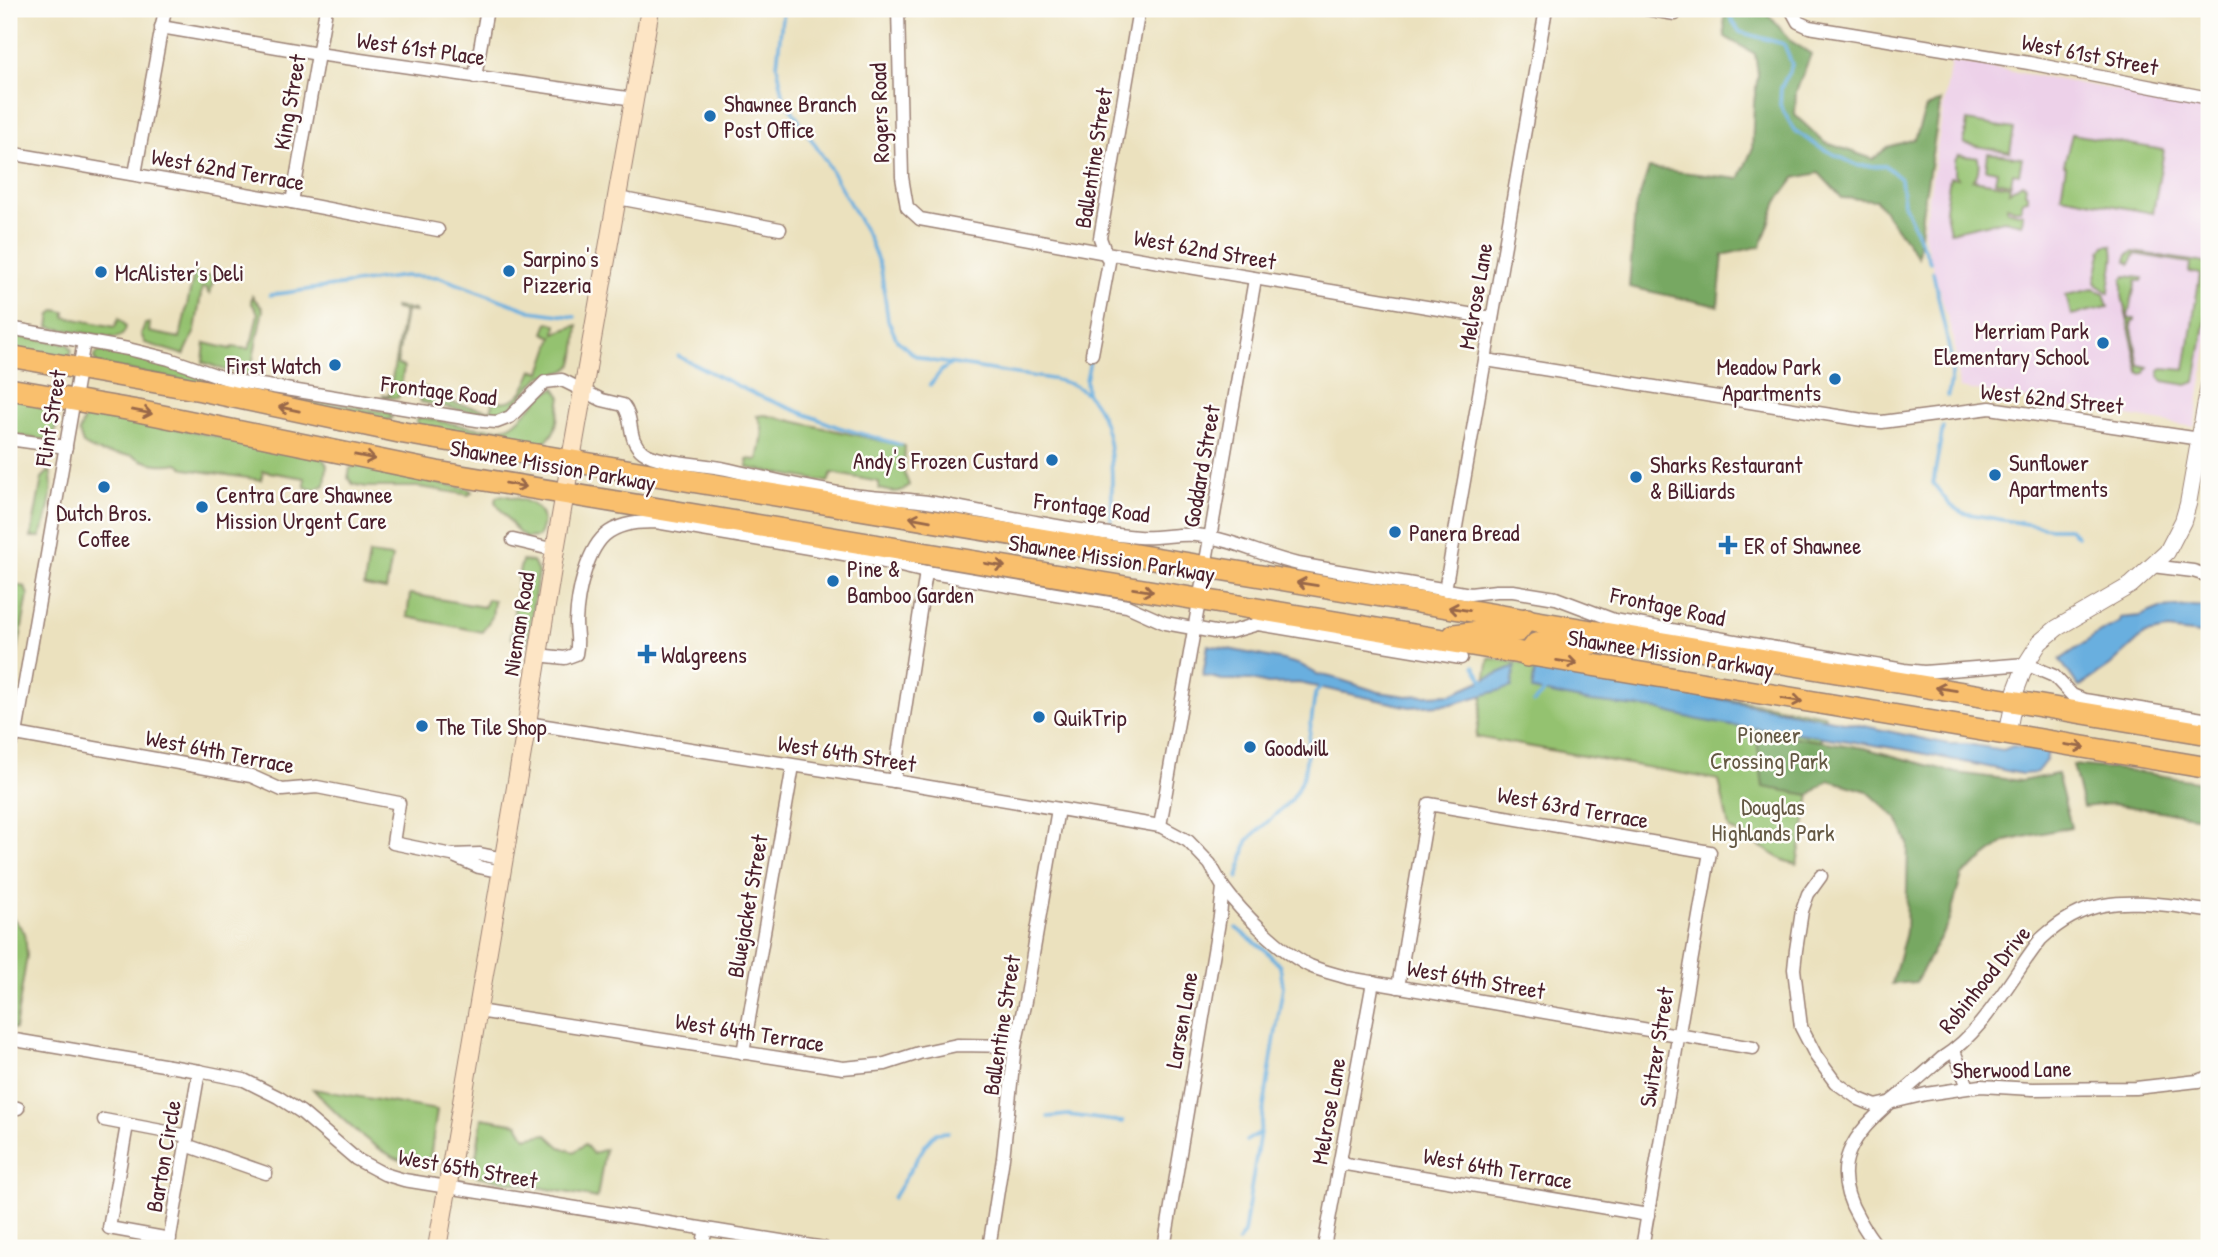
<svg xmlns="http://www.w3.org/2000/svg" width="2218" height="1257" font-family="'Patrick Hand',sans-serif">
	<rect width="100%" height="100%" fill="#fdfcf7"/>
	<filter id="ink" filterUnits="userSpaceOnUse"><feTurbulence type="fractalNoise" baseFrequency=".0143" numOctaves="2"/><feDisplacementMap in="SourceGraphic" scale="14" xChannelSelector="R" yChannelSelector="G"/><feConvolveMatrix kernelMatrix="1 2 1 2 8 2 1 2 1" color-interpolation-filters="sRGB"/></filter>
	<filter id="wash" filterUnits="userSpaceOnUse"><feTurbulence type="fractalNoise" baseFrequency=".00686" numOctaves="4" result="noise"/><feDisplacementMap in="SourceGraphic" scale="28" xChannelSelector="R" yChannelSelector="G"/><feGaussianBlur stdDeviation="1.57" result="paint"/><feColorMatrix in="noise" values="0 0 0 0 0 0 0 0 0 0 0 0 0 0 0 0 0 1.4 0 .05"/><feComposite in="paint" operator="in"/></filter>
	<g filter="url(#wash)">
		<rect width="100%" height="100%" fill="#ebe1be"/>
		<path fill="#edd1e9" d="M 1951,61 L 2209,106 L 2209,337 L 2194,427 L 1959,388 L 1954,341 L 1923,233 Z"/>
		<g fill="#94c270" stroke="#6f704e" stroke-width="2">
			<path d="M 1967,121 L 2014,129 L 2010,152 L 1964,144 Z"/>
			<path d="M 2072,134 L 2164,150 L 2153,213 L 2061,196 L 2066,166 L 2064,165 Z"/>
			<path d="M 1988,153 L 2022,158 L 2019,174 L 2013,173 L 2011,184 L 1995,181 L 1997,171 L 1986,169 Z"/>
			<path d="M 1959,155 L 1978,158 C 1980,166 1978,176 1973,180 L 2010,186 L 2009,192 L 2022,183 L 2026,185 L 2025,193 L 2028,194 L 2028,199 L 2023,200 L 2021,209 L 2014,209 L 2007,206 L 2007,210 L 2023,214 L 2022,224 L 2004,220 L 1950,232 L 1945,208 L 1950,177 L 1958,178 L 1955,174 L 1955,160 Z"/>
			<path d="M 2106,245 L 2112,245 C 2117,256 2109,280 2109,293 L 2097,285 L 2095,282 L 2102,249 Z"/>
			<path d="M 2133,252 L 2206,263 L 2209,265 L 2209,302 L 2195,382 L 2187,385 L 2163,381 L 2159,376 L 2160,370 L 2163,368 L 2185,370 L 2200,274 L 2189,272 L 2190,263 L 2135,254 L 2130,264 L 2126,260 L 2128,255 Z"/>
			<path d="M 194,273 L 214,276 L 210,294 L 208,293 L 207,288 L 202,288 L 195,331 L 184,355 L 145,343 L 141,334 L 145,324 L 150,323 L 149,332 L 180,338 Z"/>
			<path d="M 2126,276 L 2143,278 L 2142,281 L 2136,281 L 2128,316 L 2129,319 L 2135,319 L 2135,321 L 2131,323 L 2139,365 L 2148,367 L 2145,373 L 2142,374 L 2139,372 L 2122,296 L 2122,279 Z"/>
			<path d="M 2093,289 L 2104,293 L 2108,307 L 2071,315 L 2066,295 Z"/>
			<path d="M 252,296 L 263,309 L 253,359 L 255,372 L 251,375 L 227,371 L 203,362 L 205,343 L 231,349 L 232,347 L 248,349 L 252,341 L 258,313 L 251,302 Z"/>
			<path d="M 395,307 L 414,310 L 415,312 L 406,311 L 397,364 L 404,367 L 400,394 L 398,398 L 383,397 L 383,395 L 389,396 L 404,311 L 395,309 Z"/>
			<path d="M 56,310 L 65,312 L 65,317 L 115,327 L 119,318 L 126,326 C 125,334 122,336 114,338 L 49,327 L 51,314 Z"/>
			<path d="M 548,323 L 556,324 L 555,333 L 578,325 C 577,333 576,359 573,363 C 567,376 549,371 539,378 C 523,391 515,412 493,416 L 421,402 L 418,395 L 421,387 L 426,387 L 425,397 L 491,411 L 494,400 C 517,407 526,388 533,370 L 541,372 L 553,337 L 544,333 Z"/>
			<path d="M 9,335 L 68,344 L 72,351 L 70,356 L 64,359 L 9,350 Z"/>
			<path d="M 99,351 L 154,361 L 224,383 L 390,413 L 392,418 L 386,421 L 97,364 L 94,357 Z"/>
			<path d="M 555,388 L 561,397 C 556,421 560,438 534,447 L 419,428 L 416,421 L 420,417 C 442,421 496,436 513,424 C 528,413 538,395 555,388 Z"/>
			<path d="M 9,397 L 54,406 L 58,420 L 55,433 L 44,440 L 9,434 Z"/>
			<path d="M 94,412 L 322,457 L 327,465 L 325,485 L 313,490 L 305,487 L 305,478 L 263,471 L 261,480 L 186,469 L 178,463 C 167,465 156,465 145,461 C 140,460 136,456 130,455 C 110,453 102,456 83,444 L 79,432 L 84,418 Z"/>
			<path d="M 765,415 L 905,446 L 904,472 L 909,485 C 900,495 891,492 879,489 L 879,482 L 832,473 L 828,482 L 748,468 L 747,459 L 758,460 C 761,443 767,431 757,416 Z"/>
			<path d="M 360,464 L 419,480 L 469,489 L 472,492 L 469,495 L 420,487 L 366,487 L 353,484 L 348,478 L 350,468 Z"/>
			<path d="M 50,470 C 55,487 47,521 40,537 L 31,537 L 42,478 Z"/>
			<path d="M 502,495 C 525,499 554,506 538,537 L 526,538 L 518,532 L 495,502 L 496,497 Z"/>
			<path d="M 369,554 L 392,557 L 386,590 L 364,586 Z"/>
			<path d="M 522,561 L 533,562 L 538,572 L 528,643 L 517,644 L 511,637 L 519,572 Z"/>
			<path d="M 9,582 L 25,587 L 28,595 L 11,687 L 9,686 Z"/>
			<path d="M 410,594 L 484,607 L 487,599 L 494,600 L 492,617 L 482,632 L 407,617 Z"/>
			<path d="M 1489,658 L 1825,715 L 1797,864 L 1785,861 L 1729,828 L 1719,780 L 1476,737 Z"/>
			<path d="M 9,913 L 25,933 L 27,956 L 15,1029 L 9,1028 Z"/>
			<path d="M 313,1089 L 437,1110 L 430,1159 C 401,1182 331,1109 313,1089 Z"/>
			<path d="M 482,1118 L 518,1124 L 526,1138 L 546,1134 L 560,1147 L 574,1152 L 585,1144 L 593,1154 L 605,1149 L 597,1198 L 477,1176 L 474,1170 Z"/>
		</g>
		<g fill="#77a862" stroke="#606446" stroke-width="2">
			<path d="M 1742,9 L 1767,13 L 1791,41 L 1811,54 L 1796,92 L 1795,115 L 1824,142 L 1873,159 L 1888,147 L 1915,139 L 1926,108 L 1941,100 L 1922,214 L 1918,257 L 1876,200 L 1842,198 L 1819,173 L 1795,178 L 1777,202 L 1761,246 L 1723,255 L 1718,306 L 1629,287 L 1635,210 L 1649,168 L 1739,179 L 1752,150 L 1754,102 L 1758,74 L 1755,54 L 1725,37 L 1724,17 Z"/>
			<path d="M 1782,735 L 1864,748 L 1956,773 L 2021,781 L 2057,774 L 2071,827 L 2006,841 L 1962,875 L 1948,923 L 1916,982 L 1892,984 L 1906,931 L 1908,843 L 1897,818 L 1867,791 L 1829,780 L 1809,795 L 1763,787 L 1757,740 Z"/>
			<path d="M 2073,765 L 2125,770 L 2209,783 L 2209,818 L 2111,804 L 2083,807 Z"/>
		</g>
		<g fill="#69afdf" stroke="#5a6785" stroke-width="2">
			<path d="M 2192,606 L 2209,607 L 2209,635 L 2168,630 L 2145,634 L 2110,666 L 2079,687 L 2060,660 L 2100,632 L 2120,622 L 2120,618 L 2140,616 L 2160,608 Z"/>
			<path d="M 1208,645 L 1283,660 L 1301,665 L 1317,674 L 1335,678 L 1379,692 L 1406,696 L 1451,694 L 1515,666 L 1512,687 L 1452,704 L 1410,707 L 1299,683 L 1268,684 L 1251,680 L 1222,680 L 1203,675 Z"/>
			<path d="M 1535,669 L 1692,694 L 1855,724 L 1948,744 L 1966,744 L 2003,750 L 2013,746 L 2048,752 L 2046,760 L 2036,773 L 2022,774 L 1906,750 L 1791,732 L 1732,726 L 1694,719 L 1656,709 L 1591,702 L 1532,690 Z"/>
		</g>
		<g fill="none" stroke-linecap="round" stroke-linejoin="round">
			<g stroke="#69afdf" stroke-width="3.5">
				<path d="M 783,9 L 777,65 L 784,98 L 827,163 L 868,236 L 881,269 L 888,320 L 897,340 L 914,355 L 931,361 C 960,364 988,370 1017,374 C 1036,377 1057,378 1075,386 C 1117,406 1113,480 1111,520"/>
				<path d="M 1729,9 L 1733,22 L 1740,32 L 1784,44 L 1792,65 L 1781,88 L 1780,105 L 1794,130 L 1819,147 L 1859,166 L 1886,166 L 1901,179 L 1904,204 L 1930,262"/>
				<path d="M 1933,272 L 1951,358 L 1952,374 L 1948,396"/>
				<path d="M 270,295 L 405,276 L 439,277 L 531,311 L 575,317"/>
				<path d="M 678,356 L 754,394 L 838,427 L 901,445"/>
				<path d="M 930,385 L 942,370 L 950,365"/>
				<path d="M 1087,393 L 1086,380 L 1091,356"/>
				<path d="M 1943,427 L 1933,483 L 1950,505 L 1963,513 L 2050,528 L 2069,528 L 2077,536"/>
				<path d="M 1474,666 L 1486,685"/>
				<path d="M 1534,702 L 1545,691"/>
				<path d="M 1238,878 L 1247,841 L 1293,798 L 1304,775 L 1315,694 L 1321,686"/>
				<path d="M 1236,928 L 1264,949 L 1280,966 L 1283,986 L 1244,1233 L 1238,1242"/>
				<path d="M 1048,1117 L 1068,1115 L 1123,1122"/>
				<path d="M 1246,1141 L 1259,1133"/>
				<path d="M 893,1198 L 926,1144 L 936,1133 L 948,1132"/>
			</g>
		</g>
	</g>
	<g filter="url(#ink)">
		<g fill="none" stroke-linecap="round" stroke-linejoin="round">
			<g stroke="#9a8074" stroke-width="15">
				<g id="minor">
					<path d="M 898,9 L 902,177 L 907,207 L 920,219 L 1106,253 L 1492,318"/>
					<path d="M 1646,9 L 1675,14"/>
					<path d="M 1791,9 L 1798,22 L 1809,27 L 2029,63 L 2209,98"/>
					<path d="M 161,27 L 318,54 L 634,99"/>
					<path d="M 475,77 L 487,9"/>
					<path d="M 9,153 L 292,202 L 438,230"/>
					<path d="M 135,174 L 165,9"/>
					<path d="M 618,198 L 780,229"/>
					<path d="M 292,202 L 326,9"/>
					<path d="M 9,328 L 128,349 L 169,359 L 230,380 L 483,421 L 497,422 L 510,417 L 545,382 L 562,380 L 602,400 L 623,405 C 635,420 626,439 643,452 C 658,463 705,464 726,469 C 765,478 805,488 845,494 C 874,499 905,498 934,503 C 1002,515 1070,531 1138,537 C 1157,539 1177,533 1196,535 C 1233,539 1262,556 1298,564 L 1470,594 L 1496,591 L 1513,591 L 1556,598 L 1614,620 L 1904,670 L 1924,672 L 2026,664 L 2054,676 L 2072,695 L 2084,700 L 2209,720"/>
					<path d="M 1092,354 L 1109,262 L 1100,238 L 1139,9"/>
					<path d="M 1486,360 L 1869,421 L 1882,422 L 1990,408 L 2200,439"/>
					<path d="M 9,439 L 66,447"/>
					<path d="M 513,540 L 555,550"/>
					<path d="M 2152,566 L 2193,571 L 2209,576"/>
					<path d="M 1445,590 L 1546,9"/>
					<path d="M 538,655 L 565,658 L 576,654 C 579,639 576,635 576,622 C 577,597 586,547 609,532 C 623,523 639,522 656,522 L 867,558 L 926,572 L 1127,606 L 1165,623 L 1220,633 L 1230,632 L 1258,624 L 1461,658"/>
					<path d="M 527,723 L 894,781 L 1160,826 L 1188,841 L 1210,864 L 1223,887 L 1220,916 L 1164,1248"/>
					<path d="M 16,734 L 251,776 L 282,790 L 317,787 L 399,803 L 393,843 L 452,855 L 480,854 L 504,859"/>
					<path d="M 9,747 L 16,734 L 84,341"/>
					<path d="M 894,781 L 926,572"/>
					<path d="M 1160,826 L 1255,279"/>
					<path d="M 456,857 L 479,867 L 502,872"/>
					<path d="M 1821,876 L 1808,894 L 1802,911 L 1796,950 L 1794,969 L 1801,1027 L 1816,1056 L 1835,1082 L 1859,1099 L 1876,1106 L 1926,1094 L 1981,1086 L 2032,1089 L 2136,1088 L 2198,1081 L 2209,1077"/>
					<path d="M 1223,887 C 1242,913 1281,952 1310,966 C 1322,971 1335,974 1348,978 L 1753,1048"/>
					<path d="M 1398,987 L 1429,804 L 1710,852 L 1642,1248"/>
					<path d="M 478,1011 L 843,1068 L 885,1064 L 919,1053 L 957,1045 L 1015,1046"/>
					<path d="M 9,1039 L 199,1071 L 244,1080 L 278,1097 L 301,1112 L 356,1159 L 384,1174 L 404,1180 L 824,1248"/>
					<path d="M 1954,1051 L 1968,1087"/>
					<path d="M 743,1053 L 793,766"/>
					<path d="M 9,1106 L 18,1108"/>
					<path d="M 104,1120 L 188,1136"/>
					<path d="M 127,1125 L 109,1228 L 170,1239"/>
					<path d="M 186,1145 L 266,1173"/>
					<path d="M 1340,1163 L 1648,1215"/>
					<path d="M 1324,1247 L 1373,982"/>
					<path d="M 168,1248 L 199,1071"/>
					<path d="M 702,1248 L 706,1229"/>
					<path d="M 989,1248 L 1003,1158 L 1015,1046 L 1025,1001 L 1058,809"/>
					<path d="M 1879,1248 C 1871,1239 1864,1228 1858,1217 C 1828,1165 1853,1135 1892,1101 C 1909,1087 1926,1072 1942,1058 C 1984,1032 2011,977 2041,939 C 2085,898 2121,900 2177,906 C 2188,908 2198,910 2209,911"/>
				</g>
			</g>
			<g stroke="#9a8074" stroke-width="18">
				<path id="tertiary" d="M 2007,736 L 2016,690 L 2026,664 L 2040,642 L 2057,628 L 2131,585 L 2167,552 L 2183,521 L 2188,504 L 2209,385"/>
			</g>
			<g stroke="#9a8074" stroke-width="20">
				<path id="secondary" d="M 437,1248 L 527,723 L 555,550 L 650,9"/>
			</g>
			<g stroke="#9a8074" stroke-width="24">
				<g id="trunk">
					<path d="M 9,356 L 201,390 L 404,433 L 2209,734"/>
					<path d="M 9,389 L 138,411 L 437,472 L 2209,768"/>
					<path d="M 1454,635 L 1489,631 L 1501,633 L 1518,631 L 1527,619"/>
					<path d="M 1527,656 L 1536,644 L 1555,642 L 1575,645 L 1614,641"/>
				</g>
			</g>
			<use href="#minor" stroke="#fff" stroke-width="12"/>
			<use href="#tertiary" stroke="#fff" stroke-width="16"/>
			<use href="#secondary" stroke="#fde5c5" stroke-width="18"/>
			<use href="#trunk" stroke="#f9bf6d" stroke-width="21"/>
		</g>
		<defs><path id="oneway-shaft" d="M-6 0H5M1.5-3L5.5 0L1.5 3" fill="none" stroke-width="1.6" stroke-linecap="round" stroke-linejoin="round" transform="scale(1.75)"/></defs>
		<g stroke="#996749">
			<use href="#oneway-shaft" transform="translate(289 409) rotate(-168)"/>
			<use href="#oneway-shaft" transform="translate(142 412) rotate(11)"/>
			<use href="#oneway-shaft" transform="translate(365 457) rotate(11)"/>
			<use href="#oneway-shaft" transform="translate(516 485) rotate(10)"/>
			<use href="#oneway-shaft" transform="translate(920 519) rotate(-170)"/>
			<use href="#oneway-shaft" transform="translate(995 565) rotate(9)"/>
			<use href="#oneway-shaft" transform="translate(1307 584) rotate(-171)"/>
			<use href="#oneway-shaft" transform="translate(1143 590) rotate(9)"/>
			<use href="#oneway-shaft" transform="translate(1459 609) rotate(-171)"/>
			<use href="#oneway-shaft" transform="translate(1567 662) rotate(9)"/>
			<use href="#oneway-shaft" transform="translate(1946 689) rotate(-171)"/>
			<use href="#oneway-shaft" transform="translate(1792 700) rotate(9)"/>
			<use href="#oneway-shaft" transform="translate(2075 746) rotate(9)"/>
		</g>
	</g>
	<g fill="#1f6fb2" stroke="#fdfcf7" stroke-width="2.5">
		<circle cx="710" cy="116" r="7"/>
		<circle cx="509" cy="271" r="7"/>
		<circle cx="101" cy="272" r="7"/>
		<circle cx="2103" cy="343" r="7"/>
		<circle cx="335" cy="365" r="7"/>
		<circle cx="1835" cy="379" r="7"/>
		<circle cx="1052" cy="460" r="7"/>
		<circle cx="1995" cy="475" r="7"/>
		<circle cx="1636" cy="477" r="7"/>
		<circle cx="104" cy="487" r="7"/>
		<circle cx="202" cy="507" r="7"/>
		<circle cx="1395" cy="532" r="7"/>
		<path d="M1724.5 534.5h7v7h7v7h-7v7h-7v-7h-7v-7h7z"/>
		<circle cx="833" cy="581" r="7"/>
		<path d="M643.5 643.5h7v7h7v7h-7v7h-7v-7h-7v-7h7z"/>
		<circle cx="1039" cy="717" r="7"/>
		<circle cx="422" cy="726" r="7"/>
		<circle cx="1250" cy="747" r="7"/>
	</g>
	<g text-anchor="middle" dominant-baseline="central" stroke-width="5" stroke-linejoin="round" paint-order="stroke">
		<g font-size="23" fill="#4a1f2b" stroke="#fdfcf7">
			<text transform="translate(421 48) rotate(8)">West 61st Place</text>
			<text transform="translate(2090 54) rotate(11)">West 61st Street</text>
			<text transform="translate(289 102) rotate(-80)">King Street</text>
			<text transform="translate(879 113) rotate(-92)">Rogers Road</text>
			<text transform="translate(1093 158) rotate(-81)">Ballentine Street</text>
			<text transform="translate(228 169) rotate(10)">West 62nd Terrace</text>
			<text transform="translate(1205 249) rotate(10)">West 62nd Street</text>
			<text transform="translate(1475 296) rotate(-80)">Melrose Lane</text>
			<text transform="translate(439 390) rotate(7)">Frontage Road</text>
			<text transform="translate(2052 398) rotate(6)">West 62nd Street</text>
			<text transform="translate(50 418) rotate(-81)">Flint Street</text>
			<text transform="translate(553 465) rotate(10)">Shawnee Mission Parkway</text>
			<text transform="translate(1201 466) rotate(-80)">Goddard Street</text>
			<text transform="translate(1092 507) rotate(7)">Frontage Road</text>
			<text transform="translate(1112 558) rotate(9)">Shawnee Mission Parkway</text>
			<text transform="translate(1668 606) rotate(12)">Frontage Road</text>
			<text transform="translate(518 624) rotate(-81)">Nieman Road</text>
			<text transform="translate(1671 653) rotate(9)">Shawnee Mission Parkway</text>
			<text transform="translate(220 751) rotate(11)">West 64th Terrace</text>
			<text transform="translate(847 753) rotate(9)">West 64th Street</text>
			<text transform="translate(1573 807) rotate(10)">West 63rd Terrace</text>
			<text transform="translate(747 906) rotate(-80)">Bluejacket Street</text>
			<text transform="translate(1476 979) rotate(10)">West 64th Street</text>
			<text transform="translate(1984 979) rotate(-51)">Robinhood Drive</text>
			<text transform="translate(1181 1020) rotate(-80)">Larsen Lane</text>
			<text transform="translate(1001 1025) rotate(-81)">Ballentine Street</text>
			<text transform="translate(750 1032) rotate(9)">West 64th Terrace</text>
			<text transform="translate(1656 1047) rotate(-81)">Switzer Street</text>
			<text transform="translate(2012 1069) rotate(-1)">Sherwood Lane</text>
			<text transform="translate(1328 1111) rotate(-80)">Melrose Lane</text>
			<text transform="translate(163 1156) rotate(-80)">Barton Circle</text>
			<text transform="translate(468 1168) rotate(10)">West 65th Street</text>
			<text transform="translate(1498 1168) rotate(10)">West 64th Terrace</text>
		</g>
		<g font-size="23" fill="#4a1f2b" stroke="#fdfcf7" text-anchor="start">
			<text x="724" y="103">Shawnee Branch<tspan x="724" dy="26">Post Office</tspan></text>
			<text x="523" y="258">Sarpino's<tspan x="523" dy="26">Pizzeria</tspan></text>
			<text x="115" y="272">McAlister's Deli</text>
			<text x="2089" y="330" text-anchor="end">Merriam Park<tspan x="2089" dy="26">Elementary School</tspan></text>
			<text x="321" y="365" text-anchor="end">First Watch</text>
			<text x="1821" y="366" text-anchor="end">Meadow Park<tspan x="1821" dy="26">Apartments</tspan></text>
			<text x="1038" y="460" text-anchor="end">Andy's Frozen Custard</text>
			<text x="2009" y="462">Sunflower<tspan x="2009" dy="26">Apartments</tspan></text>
			<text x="1650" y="464">Sharks Restaurant<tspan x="1650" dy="26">&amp; Billiards</tspan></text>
			<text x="216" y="494">Centra Care Shawnee<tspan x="216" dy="26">Mission Urgent Care</tspan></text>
			<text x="104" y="512" text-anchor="middle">Dutch Bros.<tspan x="104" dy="26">Coffee</tspan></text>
			<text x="1409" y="532">Panera Bread</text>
			<text x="1744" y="545">ER of Shawnee</text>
			<text x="847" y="568">Pine &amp;<tspan x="847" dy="26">Bamboo Garden</tspan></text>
			<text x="661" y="654">Walgreens</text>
			<text x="1053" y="717">QuikTrip</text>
			<text x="436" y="726">The Tile Shop</text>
			<text x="1264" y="747">Goodwill</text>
		</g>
		<g font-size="23" fill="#645843" stroke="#fdfcf7">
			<text x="1769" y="734">Pioneer<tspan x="1769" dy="26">Crossing Park</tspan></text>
			<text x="1773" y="806">Douglas<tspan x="1773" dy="26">Highlands Park</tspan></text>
		</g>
	</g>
	<rect width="2218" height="1257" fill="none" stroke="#fdfcf7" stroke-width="35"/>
</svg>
